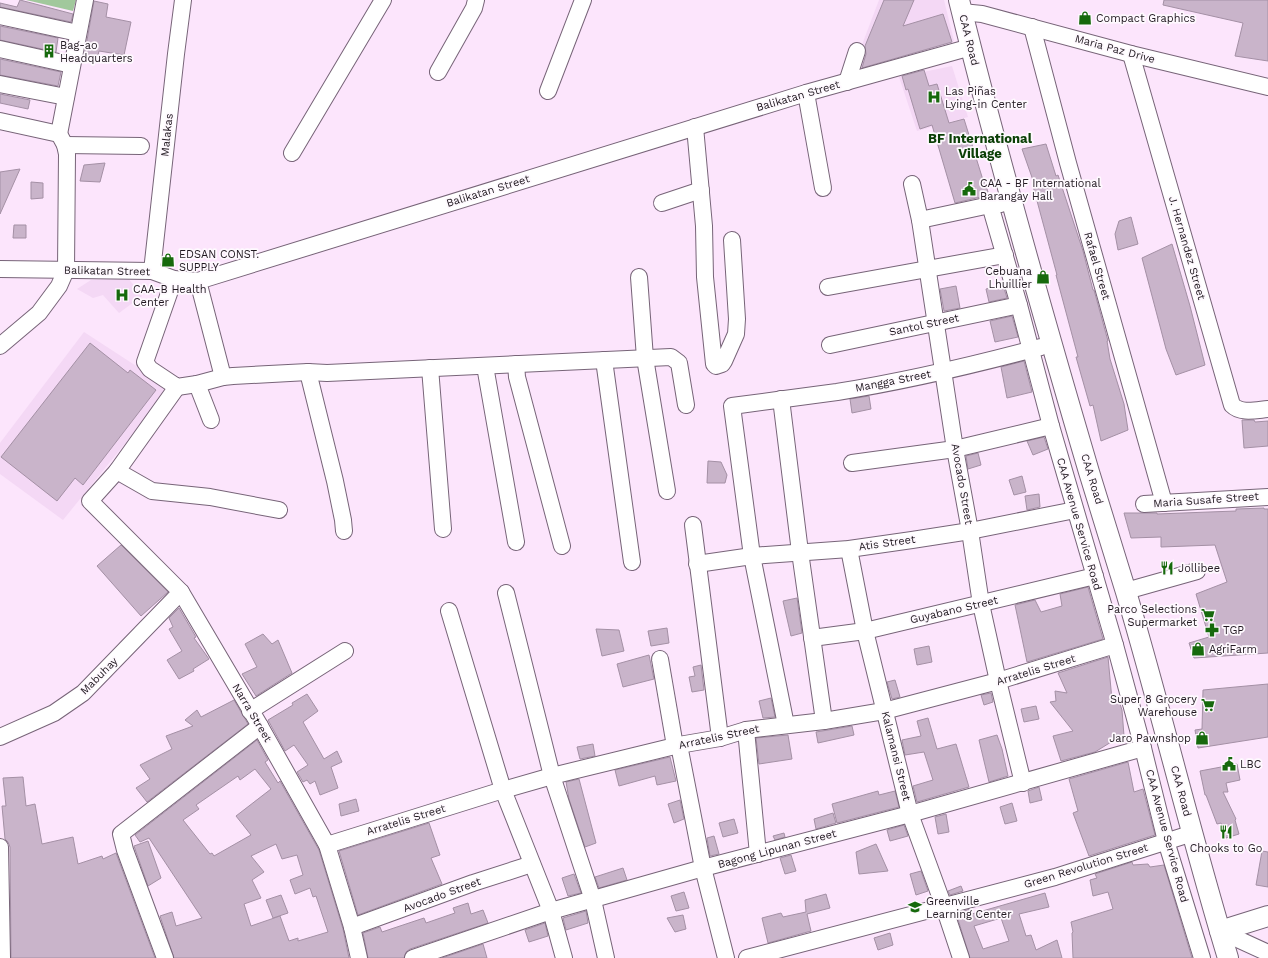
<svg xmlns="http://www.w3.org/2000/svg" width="1268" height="958" font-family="'Work Sans',sans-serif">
	<rect width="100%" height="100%" fill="#fce5fc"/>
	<g fill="#f4d8f5">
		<path d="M 879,0 L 944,0 L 954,41 L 852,71 Z"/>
		<path d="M 952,66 L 968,117 L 917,131 L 899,77 Z"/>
		<path d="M 128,278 L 142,296 L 119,313 L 103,295 L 93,298 L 77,289 L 91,280 Z"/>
		<path d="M 84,332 L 170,388 L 63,520 L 0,474 L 0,443 Z"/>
	</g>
	<path fill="#a1c89c" d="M 26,0 L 76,0 L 73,11 Z"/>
	<g fill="#c9b4ca" stroke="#a490a5" fill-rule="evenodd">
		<path d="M 20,0 L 73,14 L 71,22 L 0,7 L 0,3 L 17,7 Z"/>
		<path d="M 884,0 L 914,0 L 903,26 L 943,14 L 952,42 L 862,68 L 866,54 L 865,46 Z"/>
		<path d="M 1164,0 L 1268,0 L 1268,61 L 1235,56 L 1243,23 L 1163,5 Z"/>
		<path d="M 94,1 L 108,4 L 106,17 L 131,22 L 124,55 L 99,51 L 97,60 L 84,57 Z"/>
		<path d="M 0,26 L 58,38 L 56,52 L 0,40 Z"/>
		<path d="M 0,59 L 61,72 L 58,86 L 0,75 Z"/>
		<path d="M 924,70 L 929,86 L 937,84 L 949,123 L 964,119 L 983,180 L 984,179 L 988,192 L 983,194 L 985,196 L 955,203 L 932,125 L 920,129 L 908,89 L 906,90 L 902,76 Z"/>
		<path d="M 0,94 L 30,100 L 28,109 L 0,103 Z"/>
		<path d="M 1046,144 L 1056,176 L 1058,175 L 1083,251 L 1093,290 L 1094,290 L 1108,341 L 1107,341 L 1110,359 L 1124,404 L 1128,430 L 1101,441 L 1093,405 L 1090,406 L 1076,357 L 1078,357 L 1056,275 L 1057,275 L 1033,186 L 1035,186 L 1022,149 Z"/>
		<path d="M 105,163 L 100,182 L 80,181 L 84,165 Z"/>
		<path d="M 20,169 L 0,214 L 0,172 Z"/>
		<path d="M 31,182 L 43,183 L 43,198 L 31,199 Z"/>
		<path d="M 1131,217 L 1138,244 L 1118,250 L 1115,234 L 1119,221 Z"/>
		<path d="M 14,225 L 26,225 L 26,238 L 13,238 Z"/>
		<path d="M 1172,244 L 1190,306 L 1205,365 L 1176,375 L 1166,349 L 1142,258 Z"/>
		<path d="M 1003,285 L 1007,298 L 989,302 L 986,289 Z"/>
		<path d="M 956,286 L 960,308 L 944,311 L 940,289 Z"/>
		<path d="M 1012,316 L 1018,337 L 995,342 L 990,321 Z"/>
		<path d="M 90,343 L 128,373 L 130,370 L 156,390 L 83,485 L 75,478 L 57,501 L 1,457 Z"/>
		<path d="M 1024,361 L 1032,392 L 1007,398 L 1001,367 Z"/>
		<path d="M 869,396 L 871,409 L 852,413 L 850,399 Z"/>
		<path d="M 1242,420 L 1254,420 L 1255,422 L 1268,421 L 1268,446 L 1244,448 Z"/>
		<path d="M 1044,437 L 1048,449 L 1033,455 L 1027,441 Z"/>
		<path d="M 978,453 L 981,465 L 968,469 L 966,456 Z"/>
		<path d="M 708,461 L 721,462 L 727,475 L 725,483 L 707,483 Z"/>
		<path d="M 1022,476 L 1026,492 L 1014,495 L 1009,480 Z"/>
		<path d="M 1039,494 L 1040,507 L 1027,510 L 1025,496 Z"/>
		<path d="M 1264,508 L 1264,509 L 1268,509 L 1268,653 L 1194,658 L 1189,643 L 1209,637 L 1196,594 L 1227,582 L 1215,545 L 1161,547 L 1161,537 L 1131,538 L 1124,513 L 1157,513 L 1157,514 L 1209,512 L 1236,511 L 1236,509 Z"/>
		<path d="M 121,545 L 168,592 L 141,616 L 97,566 Z"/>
		<path d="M 1088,587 L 1103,639 L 1027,662 L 1015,605 L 1035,600 L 1041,612 L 1062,606 L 1060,594 Z"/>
		<path d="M 797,598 L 802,633 L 791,636 L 783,601 Z"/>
		<path d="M 179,608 L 196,637 L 194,638 L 209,659 L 193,669 L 194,671 L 179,679 L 167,660 L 182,651 L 169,629 L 173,627 L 169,618 Z"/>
		<path d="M 667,628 L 669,643 L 651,646 L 648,631 Z"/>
		<path d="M 596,629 L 619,630 L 624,651 L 602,656 Z"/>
		<path d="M 263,634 L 272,644 L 278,640 L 292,673 L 256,696 L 242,674 L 257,667 L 245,644 Z"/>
		<path d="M 929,646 L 932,662 L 917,665 L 914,649 Z"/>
		<path d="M 649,655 L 654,679 L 623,687 L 617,664 Z"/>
		<path d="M 1108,657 L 1112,700 L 1118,698 L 1122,710 L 1124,736 L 1116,739 L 1095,752 L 1061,761 L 1053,736 L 1073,731 L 1050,702 L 1056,701 L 1055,691 L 1067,693 L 1058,673 Z"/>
		<path d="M 701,665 L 704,690 L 692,692 L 689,677 L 695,676 L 693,667 Z"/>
		<path d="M 895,680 L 900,697 L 892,699 L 887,682 Z"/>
		<path d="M 1268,684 L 1268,737 L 1198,748 L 1195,730 L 1202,729 L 1203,690 Z"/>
		<path d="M 991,693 L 993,702 L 984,705 L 981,695 Z"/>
		<path d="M 307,694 L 318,711 L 303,722 L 324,759 L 337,751 L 342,762 L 331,767 L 338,788 L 320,795 L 315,781 L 310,784 L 307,780 L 303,782 L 297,772 L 308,765 L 294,745 L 285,751 L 268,720 L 293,705 L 292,703 Z"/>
		<path d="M 771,698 L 775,717 L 763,718 L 759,701 Z"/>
		<path d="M 234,700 L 248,724 L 147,802 L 136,788 L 150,779 L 140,765 L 172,749 L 166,736 L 193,726 L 185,720 L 197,710 L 201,717 Z"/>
		<path d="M 1036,706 L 1039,719 L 1024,722 L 1021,709 Z"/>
		<path d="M 928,718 L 937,749 L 956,744 L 969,787 L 917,802 L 913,786 L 933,780 L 924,752 L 905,755 L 902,740 L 921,736 L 917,721 Z"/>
		<path d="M 852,726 L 854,735 L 818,743 L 816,732 Z"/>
		<path d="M 788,735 L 792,759 L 759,764 L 756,738 Z"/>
		<path d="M 997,735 L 1002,749 L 1008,776 L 989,782 L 979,740 Z"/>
		<path d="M 257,740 L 268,760 L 265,762 L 278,783 L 280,781 L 319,850 L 343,929 L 349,958 L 174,958 L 160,916 L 172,912 L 176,926 L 202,918 L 149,838 L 140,842 L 135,835 ZM 255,769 L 271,789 L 236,816 L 251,835 L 214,856 L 212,853 L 210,854 L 183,820 L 199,809 L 196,805 L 238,776 L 240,780 ZM 276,844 L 282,859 L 297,855 L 303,875 L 290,880 L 295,894 L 310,888 L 313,897 L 316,896 L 328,932 L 298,941 L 298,938 L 289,941 L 280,916 L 251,926 L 244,904 L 261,898 L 252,880 L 264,872 L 251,856 Z"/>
		<path d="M 593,744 L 595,756 L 580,759 L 577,747 Z"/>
		<path d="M 670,757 L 676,781 L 657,785 L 655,776 L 619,786 L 615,770 Z"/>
		<path d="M 1128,762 L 1134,792 L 1143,789 L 1155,835 L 1089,856 L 1073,813 L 1078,811 L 1069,779 Z"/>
		<path d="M 1237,764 L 1240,780 L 1226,783 L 1228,792 L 1223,792 L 1236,819 L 1235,820 L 1239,834 L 1226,838 L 1221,823 L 1217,824 L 1206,795 L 1205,795 L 1200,771 Z"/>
		<path d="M 23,777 L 26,806 L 35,804 L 42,844 L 73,837 L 78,864 L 102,856 L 103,859 L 116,853 L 155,958 L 11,958 L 10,847 L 8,842 L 5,839 L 2,806 L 6,806 L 3,778 Z"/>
		<path d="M 579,779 L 596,843 L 585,847 L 569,799 L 566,782 Z"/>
		<path d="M 1039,787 L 1042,800 L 1030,803 L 1028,791 Z"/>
		<path d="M 878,791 L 879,795 L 895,791 L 899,807 L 837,823 L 832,804 Z"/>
		<path d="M 356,799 L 359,811 L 341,816 L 339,804 Z"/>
		<path d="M 680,800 L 684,819 L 674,823 L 668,804 Z"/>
		<path d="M 1012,803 L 1017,821 L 1005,824 L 1000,807 Z"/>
		<path d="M 833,813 L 836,823 L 816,829 L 814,819 Z"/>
		<path d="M 946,814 L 949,832 L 938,834 L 935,817 Z"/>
		<path d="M 734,819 L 738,833 L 723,837 L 719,823 Z"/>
		<path d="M 429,823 L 440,855 L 431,858 L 442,884 L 358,915 L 339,851 Z"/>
		<path d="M 904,825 L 908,836 L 890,841 L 887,830 Z"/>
		<path d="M 784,833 L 785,837 L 775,840 L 773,836 Z"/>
		<path d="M 714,836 L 719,854 L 710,856 L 707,838 Z"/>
		<path d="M 148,841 L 161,878 L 148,886 L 134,846 Z"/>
		<path d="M 876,844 L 888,871 L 859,874 L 856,852 Z"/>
		<path d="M 1262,851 L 1268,852 L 1268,887 L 1256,885 Z"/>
		<path d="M 791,855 L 796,871 L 785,874 L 780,858 Z"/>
		<path d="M 1132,862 L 1133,865 L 1148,864 L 1150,867 L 1164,865 L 1192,958 L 1073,958 L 1072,933 L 1073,932 L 1071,922 L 1113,909 L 1108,892 L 1093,896 L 1090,880 L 1097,878 L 1095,874 Z"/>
		<path d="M 623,868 L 627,880 L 599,888 L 595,877 Z"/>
		<path d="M 921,871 L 928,891 L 916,895 L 910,874 Z"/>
		<path d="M 574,874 L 581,893 L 568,896 L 562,878 Z"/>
		<path d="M 961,886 L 963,891 L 950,895 L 948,891 Z"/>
		<path d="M 684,892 L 689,908 L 676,911 L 671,896 Z"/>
		<path d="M 1045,893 L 1049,907 L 1019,914 L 1026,936 L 1031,935 L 1036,950 L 1057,940 L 1062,958 L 970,958 L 956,913 L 970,909 L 972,914 ZM 1001,918 L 1009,941 L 983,949 L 974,926 Z"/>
		<path d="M 826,894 L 830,908 L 807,914 L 811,931 L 768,943 L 762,918 L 781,913 L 783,917 L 806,912 L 805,900 Z"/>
		<path d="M 281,895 L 288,913 L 273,918 L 266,900 Z"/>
		<path d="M 468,903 L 471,914 L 483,910 L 488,923 L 410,949 L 406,952 L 404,958 L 368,958 L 363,933 L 380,927 L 382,932 L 424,918 L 426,923 L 455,913 L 453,908 Z"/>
		<path d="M 586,911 L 588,923 L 566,930 L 563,918 Z"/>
		<path d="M 683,915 L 686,929 L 675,932 L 667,918 Z"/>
		<path d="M 545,923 L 548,936 L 529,942 L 525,930 Z"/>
		<path d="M 890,933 L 893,945 L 878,950 L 874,938 Z"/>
		<path d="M 483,944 L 487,958 L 442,958 Z"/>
	</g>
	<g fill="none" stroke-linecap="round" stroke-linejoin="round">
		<g stroke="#776478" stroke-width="18">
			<g id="minor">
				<path d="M 962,12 L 982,14 L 1131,54 L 1268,87"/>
				<path d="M 0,16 L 78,33"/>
				<path d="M 1032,27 L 1068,163 L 1164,503"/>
				<path d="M 0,49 L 72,65"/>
				<path d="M 1131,54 L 1232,405 C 1241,414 1256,410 1268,409"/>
				<path d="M 438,72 L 474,8 L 476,0"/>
				<path d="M 847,82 L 857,51"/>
				<path d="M 0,84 L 66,97"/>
				<path d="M 548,91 L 583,0"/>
				<path d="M 806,93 L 823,188"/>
				<path d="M 0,121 L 59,134 L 65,145 L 67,154 L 66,270 L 59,286 L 39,313 L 0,346"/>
				<path d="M 695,127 L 704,226 L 705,277 L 714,364 L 716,366 L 722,364 L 724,361 L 736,334 L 737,319 L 732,240"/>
				<path d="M 59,134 L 85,0"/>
				<path d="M 65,145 L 141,146"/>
				<path d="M 292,153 L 383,0"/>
				<path d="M 912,184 L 920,220 L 955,449 L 970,531 L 981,604 L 998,681 L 1023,783"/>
				<path d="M 662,203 L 701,190"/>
				<path d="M 990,205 L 1019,305 L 1051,426 L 1115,645 L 1143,748 L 1166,841 L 1202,958"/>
				<path d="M 920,220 L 990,205 L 1001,204"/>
				<path d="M 0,269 L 152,271 L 174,279 L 198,281 L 806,93 L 971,47"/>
				<path d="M 152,271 L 176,54 L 183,0"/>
				<path d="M 639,277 L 645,358 L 667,491"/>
				<path d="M 174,279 L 145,362 L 150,369 L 177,387 L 197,384 L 223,377 L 233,376 L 308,372 L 327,373 L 671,357 L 679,363 L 686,405"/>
				<path d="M 198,281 L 223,377"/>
				<path d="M 828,287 L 1005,255"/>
				<path d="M 830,345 L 1019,305"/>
				<path d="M 604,360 L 632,562"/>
				<path d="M 516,364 L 517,377 L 562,546"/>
				<path d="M 485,366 L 516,542"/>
				<path d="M 430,368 L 443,529"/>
				<path d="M 308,372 L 335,481 L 343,520 L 344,531"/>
				<path d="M 197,384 L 211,420"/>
				<path d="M 177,387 L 117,471 L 90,501 L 181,592 L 260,726 L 327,845 L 352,927 L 359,958"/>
				<path d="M 781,399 L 800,552 L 824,721"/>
				<path d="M 852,463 L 955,449 L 1051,426"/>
				<path d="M 117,471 L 152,491 L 210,497 L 279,510"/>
				<path d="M 1144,504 L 1268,497"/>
				<path d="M 693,525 L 720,738"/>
				<path d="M 849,549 L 865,631 L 910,814 L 944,907 L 961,958"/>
				<path d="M 697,564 L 752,556 L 849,549 L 912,540 L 970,531 L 1075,510"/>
				<path d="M 1126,591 L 1197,571"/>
				<path d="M 506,593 L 552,776 L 593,900 L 606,958"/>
				<path d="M 449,611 L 503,790 L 551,911 L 564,958"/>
				<path d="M 812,638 L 865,631 L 1095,576"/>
				<path d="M 660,659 L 675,746"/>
				<path d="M 250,711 L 345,651"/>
				<path d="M 786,725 L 752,556 L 732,406 C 767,401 802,397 837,392 C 906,381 974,365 1041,347"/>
				<path d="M 746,730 L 758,854"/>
				<path d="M 0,737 L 54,713 L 83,693 L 181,592"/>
				<path d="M 679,745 L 703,868 L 726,958"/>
				<path d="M 327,845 L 503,790 L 552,776 L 679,745 L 720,738 L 746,730 L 824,721 L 884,711 L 998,681 L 1115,645"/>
				<path d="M 0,847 L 2,958"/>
				<path d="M 352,927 L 473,883 L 532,864"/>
				<path d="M 1220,931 L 1268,953"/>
				<path d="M 165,958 L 125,850 L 121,834 L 260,726"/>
				<path d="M 413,958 L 551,911 L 703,868 L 910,814 L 1143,748"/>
				<path d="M 747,958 L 1055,877 L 1193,833"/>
			</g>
		</g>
		<g stroke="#776478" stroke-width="22">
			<g id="major">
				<path d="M 959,0 C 998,158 1043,316 1089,472 C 1101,512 1114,552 1126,592 C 1162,713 1191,837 1228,958"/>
				<path d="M 1220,931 L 1268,916"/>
			</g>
		</g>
		<use href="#minor" stroke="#fff" stroke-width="16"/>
		<use href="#major" stroke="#fff" stroke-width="20"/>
	</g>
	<defs>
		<g id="shop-bare" transform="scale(1.08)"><path d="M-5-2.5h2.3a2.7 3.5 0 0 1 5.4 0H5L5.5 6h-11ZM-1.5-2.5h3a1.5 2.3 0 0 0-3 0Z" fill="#16690c" stroke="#fef9fe" stroke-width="2.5" paint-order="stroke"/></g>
		<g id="building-bare" transform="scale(1.08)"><path d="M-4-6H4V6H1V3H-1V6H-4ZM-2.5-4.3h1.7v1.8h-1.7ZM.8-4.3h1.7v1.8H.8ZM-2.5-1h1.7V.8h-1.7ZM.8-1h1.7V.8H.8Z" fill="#16690c" stroke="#fef9fe" stroke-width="2.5" paint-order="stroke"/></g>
		<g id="hospital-bare" transform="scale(1.08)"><path d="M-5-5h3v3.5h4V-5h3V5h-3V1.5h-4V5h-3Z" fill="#16690c" stroke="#fef9fe" stroke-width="2.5" paint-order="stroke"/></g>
		<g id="civic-bare" transform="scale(1.08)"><path d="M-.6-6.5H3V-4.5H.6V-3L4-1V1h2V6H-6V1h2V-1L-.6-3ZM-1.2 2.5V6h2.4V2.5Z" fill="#16690c" stroke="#fef9fe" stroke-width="2.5" paint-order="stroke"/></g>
		<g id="restaurant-bare" transform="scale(1.08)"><path d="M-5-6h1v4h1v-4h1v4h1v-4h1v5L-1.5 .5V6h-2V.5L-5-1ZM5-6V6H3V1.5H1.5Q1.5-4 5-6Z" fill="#16690c" stroke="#fef9fe" stroke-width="2.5" paint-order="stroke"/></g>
		<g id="supermarket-bare" transform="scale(1.08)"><path d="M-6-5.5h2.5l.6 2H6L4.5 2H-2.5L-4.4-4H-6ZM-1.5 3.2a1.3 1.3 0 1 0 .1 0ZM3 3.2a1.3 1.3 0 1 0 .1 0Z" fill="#16690c" stroke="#fef9fe" stroke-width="2.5" paint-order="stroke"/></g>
		<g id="pharmacy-bare" transform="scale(1.08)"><path d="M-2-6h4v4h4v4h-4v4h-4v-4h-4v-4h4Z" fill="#16690c" stroke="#fef9fe" stroke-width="2.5" paint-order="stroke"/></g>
		<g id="school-bare" transform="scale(1.08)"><path d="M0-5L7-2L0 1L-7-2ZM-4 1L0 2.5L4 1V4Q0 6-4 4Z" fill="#16690c" stroke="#fef9fe" stroke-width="2.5" paint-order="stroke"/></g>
	</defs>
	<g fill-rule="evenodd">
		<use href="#shop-bare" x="1085" y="18"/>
		<use href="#building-bare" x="49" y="51"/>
		<use href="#hospital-bare" x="934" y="97"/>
		<use href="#civic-bare" x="969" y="189"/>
		<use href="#shop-bare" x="168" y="260"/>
		<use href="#shop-bare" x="1043" y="277"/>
		<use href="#hospital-bare" x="122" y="295"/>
		<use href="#restaurant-bare" x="1167" y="568"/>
		<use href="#supermarket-bare" x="1208" y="615"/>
		<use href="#pharmacy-bare" x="1212" y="630"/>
		<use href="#shop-bare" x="1198" y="649"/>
		<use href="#supermarket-bare" x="1208" y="705"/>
		<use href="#shop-bare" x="1202" y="738"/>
		<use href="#civic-bare" x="1229" y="764"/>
		<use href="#restaurant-bare" x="1226" y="832"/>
		<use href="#school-bare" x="915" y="907"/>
	</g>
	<g text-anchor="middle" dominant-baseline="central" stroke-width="3.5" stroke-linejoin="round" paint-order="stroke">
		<g font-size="11" fill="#211921" stroke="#fef9fe" text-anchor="start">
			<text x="1096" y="18">Compact Graphics</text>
			<text x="60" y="45">Bag-ao<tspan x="60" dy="13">Headquarters</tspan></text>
			<text x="945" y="91">Las Piñas<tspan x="945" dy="13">Lying-in Center</tspan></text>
			<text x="980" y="183">CAA - BF International<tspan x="980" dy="13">Barangay Hall</tspan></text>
			<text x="179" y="254">EDSAN CONST.<tspan x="179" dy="13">SUPPLY</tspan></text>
			<text x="1032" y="271" text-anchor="end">Cebuana<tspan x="1032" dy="13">Lhuillier</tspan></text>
			<text x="133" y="289">CAA-B Health<tspan x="133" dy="13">Center</tspan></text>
			<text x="1178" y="568">Jollibee</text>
			<text x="1197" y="609" text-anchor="end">Parco Selections<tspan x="1197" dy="13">Supermarket</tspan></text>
			<text x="1223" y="630">TGP</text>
			<text x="1209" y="649">AgriFarm</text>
			<text x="1197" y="699" text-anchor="end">Super 8 Grocery<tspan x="1197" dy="13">Warehouse</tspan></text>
			<text x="1191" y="738" text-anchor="end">Jaro Pawnshop</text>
			<text x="1240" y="764">LBC</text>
			<text x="1226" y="848" text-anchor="middle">Chooks to Go</text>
			<text x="926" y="901">Greenville<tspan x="926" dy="13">Learning Center</tspan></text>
		</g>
		<g font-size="11" fill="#211921" stroke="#fef9fe">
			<text transform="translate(969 40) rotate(76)">CAA Road</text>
			<text transform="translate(1115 49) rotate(15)">Maria Paz Drive</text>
			<text transform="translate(798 96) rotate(-16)">Balikatan Street</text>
			<text transform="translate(167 135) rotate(-84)">Malakas</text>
			<text transform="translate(488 191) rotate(-17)">Balikatan Street</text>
			<text transform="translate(1187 248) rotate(74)">J. Hernandez Street</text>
			<text transform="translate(1097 266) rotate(74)">Rafael Street</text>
			<text transform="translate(107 271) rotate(1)">Balikatan Street</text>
			<text transform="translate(924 325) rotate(-12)">Santol Street</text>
			<text transform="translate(893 381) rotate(-11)">Mangga Street</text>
			<text transform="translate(1092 479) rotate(73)">CAA Road</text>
			<text transform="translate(962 484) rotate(80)">Avocado Street</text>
			<text transform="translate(1206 500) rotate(-4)">Maria Susafe Street</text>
			<text transform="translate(1079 524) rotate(74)">CAA Avenue Service Road</text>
			<text transform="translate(887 543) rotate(-8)">Atis Street</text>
			<text transform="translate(954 610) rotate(-13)">Guyabano Street</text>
			<text transform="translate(1036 670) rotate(-17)">Arratelis Street</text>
			<text transform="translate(99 676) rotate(-45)">Mabuhay</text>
			<text transform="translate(252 713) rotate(59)">Narra Street</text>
			<text transform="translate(719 737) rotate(-12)">Arratelis Street</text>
			<text transform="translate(896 756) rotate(76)">Kalamansi Street</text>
			<text transform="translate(1181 791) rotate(75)">CAA Road</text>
			<text transform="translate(406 820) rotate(-17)">Arratelis Street</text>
			<text transform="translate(1167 836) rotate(75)">CAA Avenue Service Road</text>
			<text transform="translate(777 849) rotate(-15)">Bagong Lipunan Street</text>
			<text transform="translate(1086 866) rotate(-17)">Green Revolution Street</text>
			<text transform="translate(442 895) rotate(-20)">Avocado Street</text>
		</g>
		<g font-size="13" font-weight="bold" fill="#0b3f06" stroke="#fef9fe">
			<text x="980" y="138">BF International<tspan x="980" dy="15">Village</tspan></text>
		</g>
	</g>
</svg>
